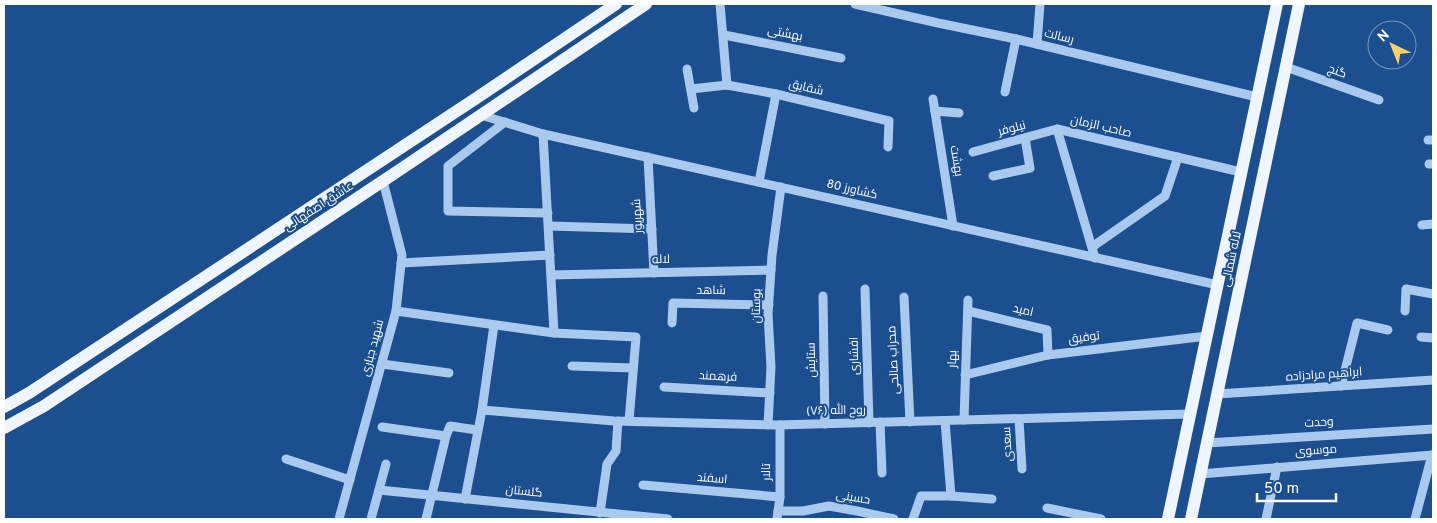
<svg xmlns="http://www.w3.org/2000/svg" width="1437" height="523" font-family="Overpass,Cairo,sans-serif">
	<rect width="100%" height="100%" fill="#1b4f8f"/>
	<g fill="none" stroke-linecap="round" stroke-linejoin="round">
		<g stroke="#a9c9ee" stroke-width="9">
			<path d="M 720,4 L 727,85"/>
			<path d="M 855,4 L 938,23 L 1016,39 L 1257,97"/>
			<path d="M 724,35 L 841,58"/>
			<path d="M 1037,44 L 1040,4"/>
			<path d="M 1286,67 L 1379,100"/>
			<path d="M 687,69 L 694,108"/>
			<path d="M 691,89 L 727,85 L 776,94 L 889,121 L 888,147"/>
			<path d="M 1005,92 L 1016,39"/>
			<path d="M 933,99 L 953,226"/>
			<path d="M 935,111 L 959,113"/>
			<path d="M 481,115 L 543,134 L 1218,285"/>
			<path d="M 505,122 L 448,166 L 448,211 L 548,213"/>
			<path d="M 1057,129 L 1095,258"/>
			<path d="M 543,134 L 554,333"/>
			<path d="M 1428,140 L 1433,140"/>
			<path d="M 973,152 L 1057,129 L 1241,172"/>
			<path d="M 648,157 L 654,273"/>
			<path d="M 1429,164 L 1433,164"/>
			<path d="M 993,176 L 1030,168 L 1025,138"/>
			<path d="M 759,182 L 776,94"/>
			<path d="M 1422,225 L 1433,224"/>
			<path d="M 549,226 L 652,229"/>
			<path d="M 1092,247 L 1165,196 L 1178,157"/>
			<path d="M 401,263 L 550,255"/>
			<path d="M 551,275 L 771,270"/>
			<path d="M 865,289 L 869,423"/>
			<path d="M 823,296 L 825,424"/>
			<path d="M 904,297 L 910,422"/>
			<path d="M 396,311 L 554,333 L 636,337 L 629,421"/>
			<path d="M 968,311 L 1047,330 L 1048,355"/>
			<path d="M 1405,311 L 1406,289 L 1433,294"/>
			<path d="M 672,323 L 673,303 L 769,305"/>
			<path d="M 1421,337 L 1433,338"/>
			<path d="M 382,364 L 449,373"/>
			<path d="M 572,366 L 633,368"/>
			<path d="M 965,375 L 1048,355 L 1207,336"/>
			<path d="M 1341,386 L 1357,323 L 1388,330"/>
			<path d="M 664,387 L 770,393"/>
			<path d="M 1217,394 L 1433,380"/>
			<path d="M 482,410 L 614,421 L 777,425 L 1190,414"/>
			<path d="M 1019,419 L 1022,469"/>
			<path d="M 964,420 L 968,300"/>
			<path d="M 945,421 L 951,496"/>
			<path d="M 880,422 L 882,473"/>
			<path d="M 768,425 L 771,367 L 768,314 L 772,255 L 781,187"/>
			<path d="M 382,427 L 446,436"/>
			<path d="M 1207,443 L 1433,429"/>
			<path d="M 286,459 L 350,480"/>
			<path d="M 1200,474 L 1433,455"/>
			<path d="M 643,485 L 780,497"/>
			<path d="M 379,490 L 668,519"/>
			<path d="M 465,499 L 482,410 L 494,325"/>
			<path d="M 1047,508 L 1101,519"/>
			<path d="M 778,511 L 803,511 L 829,506 L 857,511 L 894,519"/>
			<path d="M 600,513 L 607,464 L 616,451 L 618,421"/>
			<path d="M 339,519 L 396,311 L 402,255 L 383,181"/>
			<path d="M 371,519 L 386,464"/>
			<path d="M 426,519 L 446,436 L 450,426 L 477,430"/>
			<path d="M 777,519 L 780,497 L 780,425"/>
			<path d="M 913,519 L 921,496 L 951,496 L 992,499"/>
			<path d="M 1266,519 L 1277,467"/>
			<path d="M 1415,519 L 1432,455"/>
		</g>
		<g stroke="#f0f6ff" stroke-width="12">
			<path d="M 4,407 L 29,393 L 475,99 L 616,4"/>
			<path d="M 4,428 L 44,406 L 398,171 L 646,4"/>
			<path d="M 1168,519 L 1277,4"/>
			<path d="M 1191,519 L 1299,4"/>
		</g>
	</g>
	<g text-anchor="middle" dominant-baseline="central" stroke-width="4" stroke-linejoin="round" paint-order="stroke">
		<g font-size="12" fill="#fff" stroke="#1b4f8f">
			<text transform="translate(785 34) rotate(11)">بهشتی</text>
			<text transform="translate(1059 37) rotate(14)">رسالت</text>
			<text transform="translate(1337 72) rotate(20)">گنج</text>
			<text transform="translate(806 88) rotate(13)">شقایق</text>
			<text transform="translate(1101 127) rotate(13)">صاحب الزمان</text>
			<text transform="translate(1012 129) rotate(-15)">نیلوفر</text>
			<text transform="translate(956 161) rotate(81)">بهشت</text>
			<text transform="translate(852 190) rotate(13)">کشاورز 80</text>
			<text transform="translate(319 207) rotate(-33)">عاشق اصفهانی</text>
			<text transform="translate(638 216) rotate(-93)">شهریور</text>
			<text transform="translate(1232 259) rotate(-78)">لاله شمالی</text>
			<text transform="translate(661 260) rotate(-1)">لاله</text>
			<text transform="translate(711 291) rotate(1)">شاهد</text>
			<text transform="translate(757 306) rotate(-89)">بوستان</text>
			<text transform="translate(1023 311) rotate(13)">امید</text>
			<text transform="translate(1084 338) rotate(-7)">توفیق</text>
			<text transform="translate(373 348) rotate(-75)">شهید جباری</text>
			<text transform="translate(855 356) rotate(-91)">افشاری</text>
			<text transform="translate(953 359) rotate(-88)">بهار</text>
			<text transform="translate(812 360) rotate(-91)">ستایش</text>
			<text transform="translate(894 360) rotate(-93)">محراب صالحی</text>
			<text transform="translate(1324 375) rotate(-4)">ابراهیم مرادزاده</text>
			<text transform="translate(718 377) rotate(3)">فرهمند</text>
			<text transform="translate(836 411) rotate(-1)">روح الله (۷۶)</text>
			<text transform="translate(1319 423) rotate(-4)">وحدت</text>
			<text transform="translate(1008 444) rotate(-93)">سعدی</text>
			<text transform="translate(1316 451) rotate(-4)">موسوی</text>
			<text transform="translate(767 472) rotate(-90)">تالار</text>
			<text transform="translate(712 479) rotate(5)">اسفند</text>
			<text transform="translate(524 492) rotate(6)">گلستان</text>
			<text transform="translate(853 498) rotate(10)">حسینی</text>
		</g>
	</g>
	<rect width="1437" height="523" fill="none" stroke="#ffffff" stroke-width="10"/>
	<g transform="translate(1392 45) rotate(317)"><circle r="24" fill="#1b4f8f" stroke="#7695bc"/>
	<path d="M0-4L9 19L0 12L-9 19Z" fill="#ffd166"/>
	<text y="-8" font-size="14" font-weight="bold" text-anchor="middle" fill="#ffffff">N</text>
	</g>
	<path d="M1257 493v8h79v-8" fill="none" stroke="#ffffff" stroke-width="2.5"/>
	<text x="1264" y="493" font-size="15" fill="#ffffff" stroke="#1b4f8f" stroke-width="4" paint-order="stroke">50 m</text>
</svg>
